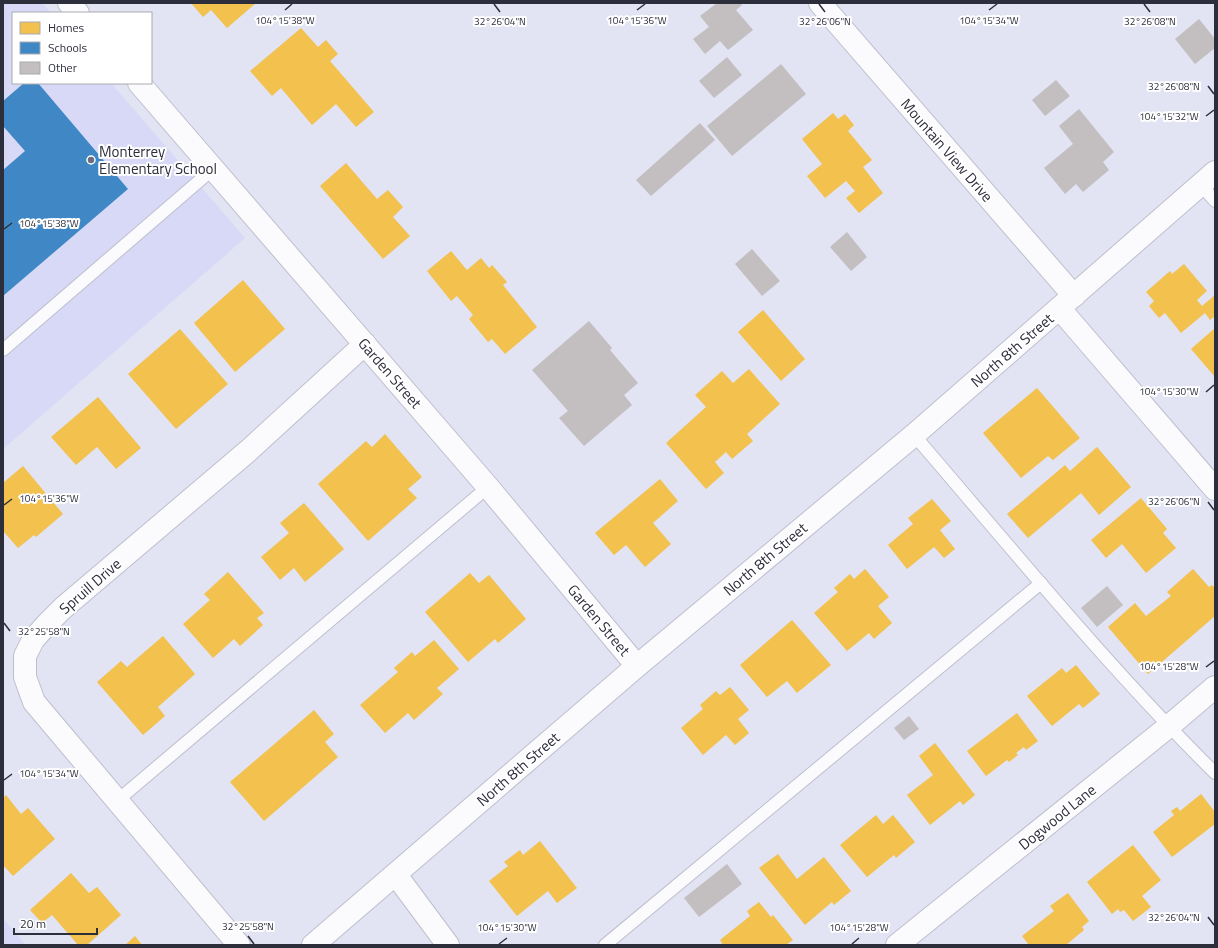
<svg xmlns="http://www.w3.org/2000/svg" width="1218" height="948" font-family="'Titillium Web',sans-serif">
	<rect width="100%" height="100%" fill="#e2e3f3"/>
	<g fill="#d7d9f7">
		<path d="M 3,3 L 42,3 L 51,13 L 13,13 L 13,83 L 111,83 L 245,238 L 3,449 Z"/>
		<path d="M 3,919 L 26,945 L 3,945 Z"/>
	</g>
	<g fill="#f2c14e">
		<path d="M 191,3 L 256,3 L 227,28 L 211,10 L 203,17 Z"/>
		<path d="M 301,28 L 318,47 L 326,40 L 338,54 L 330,61 L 374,112 L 356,127 L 336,104 L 312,125 L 281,88 L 272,96 L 250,71 Z"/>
		<path d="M 833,113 L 838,119 L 845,114 L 854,125 L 848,131 L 872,160 L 863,167 L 883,193 L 859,213 L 846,198 L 855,191 L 846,181 L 825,198 L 807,176 L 822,164 L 802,139 Z"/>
		<path d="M 346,163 L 377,199 L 388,190 L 403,207 L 393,217 L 410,236 L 383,259 L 320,186 Z"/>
		<path d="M 451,251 L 467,270 L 481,258 L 489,268 L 492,265 L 507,282 L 503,285 L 537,327 L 505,354 L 492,339 L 488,342 L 469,319 L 473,315 L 457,296 L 451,301 L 427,271 Z"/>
		<path d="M 1184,264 L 1207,291 L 1197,300 L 1202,306 L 1215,295 L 1215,316 L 1210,320 L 1205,313 L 1181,333 L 1165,313 L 1159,318 L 1149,306 L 1154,301 L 1146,292 L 1170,271 L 1172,274 Z"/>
		<path d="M 243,280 L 285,329 L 235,372 L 194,323 Z"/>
		<path d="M 763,310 L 805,359 L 781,381 L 738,332 Z"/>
		<path d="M 1215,328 L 1215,377 L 1191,349 Z"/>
		<path d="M 180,329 L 228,384 L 176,429 L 128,374 Z"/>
		<path d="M 749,369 L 780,404 L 747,434 L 753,441 L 732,459 L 726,452 L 715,462 L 724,473 L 706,489 L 666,443 L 706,407 L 695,395 L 722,371 L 733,383 Z"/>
		<path d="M 1037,388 L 1080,438 L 1053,460 L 1048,456 L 1021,478 L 983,433 Z"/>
		<path d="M 98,397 L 141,448 L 116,469 L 97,447 L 76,465 L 51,437 Z"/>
		<path d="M 385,434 L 422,477 L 408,489 L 417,498 L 368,541 L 318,484 L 366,441 L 372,447 Z"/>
		<path d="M 1097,447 L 1131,487 L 1099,515 L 1081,493 L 1028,538 L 1007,514 L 1065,465 L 1070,471 Z"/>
		<path d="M 23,466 L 63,514 L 36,537 L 34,535 L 18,548 L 3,531 L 3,483 Z"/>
		<path d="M 660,479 L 678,501 L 653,523 L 671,544 L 645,567 L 626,545 L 614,555 L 595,533 Z"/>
		<path d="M 1141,498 L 1167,529 L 1163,533 L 1176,548 L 1146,573 L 1122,544 L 1106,558 L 1091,540 Z"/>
		<path d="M 932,499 L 951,521 L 940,530 L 955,549 L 944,558 L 934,547 L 907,569 L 888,545 L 913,524 L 908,518 Z"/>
		<path d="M 304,503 L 344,549 L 305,582 L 294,568 L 280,580 L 261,557 L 289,533 L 280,523 Z"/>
		<path d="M 865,569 L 889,597 L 878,606 L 892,623 L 874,639 L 869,633 L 847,651 L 814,613 L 838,592 L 834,588 L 850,574 L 854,579 Z"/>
		<path d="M 1193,569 L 1209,587 L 1212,585 L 1215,588 L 1215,616 L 1148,674 L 1108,627 L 1135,603 L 1146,616 L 1171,596 L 1167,592 Z"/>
		<path d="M 228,572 L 264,613 L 257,618 L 263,625 L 240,646 L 234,639 L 213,658 L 183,624 L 210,600 L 204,594 Z"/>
		<path d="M 470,573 L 479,583 L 489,575 L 526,619 L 498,643 L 495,639 L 468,662 L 425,612 Z"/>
		<path d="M 792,620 L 831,665 L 797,693 L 787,681 L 767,697 L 740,665 Z"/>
		<path d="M 163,636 L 195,674 L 158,707 L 165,716 L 143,735 L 97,682 L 121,661 L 127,667 Z"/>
		<path d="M 434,640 L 459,669 L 437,688 L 443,694 L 414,720 L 408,713 L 385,733 L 360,705 L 398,672 L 394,668 L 412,652 L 415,656 Z"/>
		<path d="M 1076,665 L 1100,694 L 1083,708 L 1079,704 L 1052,726 L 1027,696 L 1062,668 L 1066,673 Z"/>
		<path d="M 730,687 L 749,710 L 738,719 L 749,733 L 735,745 L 726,735 L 703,755 L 681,728 L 703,709 L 700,705 L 716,691 L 720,695 Z"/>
		<path d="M 314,710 L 334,734 L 325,742 L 338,757 L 264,821 L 230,782 Z"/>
		<path d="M 1017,713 L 1038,741 L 1026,750 L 1024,747 L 1016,753 L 1018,755 L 1009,762 L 1007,760 L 986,776 L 967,751 Z"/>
		<path d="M 935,743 L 975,795 L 963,805 L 960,801 L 930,825 L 907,795 L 933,775 L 919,756 Z"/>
		<path d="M 1201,794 L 1215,812 L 1215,824 L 1172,857 L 1153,832 L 1174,815 L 1171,811 L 1177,807 L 1180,811 Z"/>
		<path d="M 6,795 L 21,814 L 28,808 L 55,839 L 13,876 L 3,865 L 3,798 Z"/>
		<path d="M 876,815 L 883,824 L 893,815 L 915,842 L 896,858 L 894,855 L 867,877 L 840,845 Z"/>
		<path d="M 540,841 L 577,888 L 557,903 L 548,891 L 517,916 L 489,881 L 508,866 L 504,862 L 520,850 L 523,855 Z"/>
		<path d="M 1133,845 L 1161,880 L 1142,896 L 1151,907 L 1133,921 L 1124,910 L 1120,912 L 1118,909 L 1112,914 L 1087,882 Z"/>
		<path d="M 778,854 L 797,879 L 824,857 L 851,891 L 834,905 L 832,902 L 805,925 L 759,868 Z"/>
		<path d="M 71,873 L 89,893 L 97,887 L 121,915 L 87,945 L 78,945 L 52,915 L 42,923 L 30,910 Z"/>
		<path d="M 1068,893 L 1089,921 L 1082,927 L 1084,930 L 1066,945 L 1029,945 L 1022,936 L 1054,911 L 1050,906 Z"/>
		<path d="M 759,902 L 771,917 L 773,915 L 793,940 L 786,945 L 723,945 L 720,940 L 750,916 L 747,911 Z"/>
		<path d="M 135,936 L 142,945 L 125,945 Z"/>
	</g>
	<path fill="#3f88c5" d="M 24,83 L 38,83 L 128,189 L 3,296 L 3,170 L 25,151 L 3,126 L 3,101 Z"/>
	<g fill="#c3bec0">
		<path d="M 717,3 L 740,3 L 742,5 L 736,10 L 753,30 L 728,50 L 720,41 L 705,54 L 693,39 L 709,27 L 700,16 Z"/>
		<path d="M 1199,19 L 1215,39 L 1215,48 L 1195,64 L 1175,39 Z"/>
		<path d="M 727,57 L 742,75 L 714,98 L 699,81 Z"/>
		<path d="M 781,64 L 806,94 L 732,156 L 707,126 Z"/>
		<path d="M 1056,80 L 1070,96 L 1045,116 L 1032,100 Z"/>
		<path d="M 1079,109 L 1114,152 L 1103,162 L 1109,170 L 1083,192 L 1076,184 L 1065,194 L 1044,168 L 1073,144 L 1059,126 Z"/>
		<path d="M 700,123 L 715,140 L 651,196 L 636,180 Z"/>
		<path d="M 847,232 L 867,257 L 851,271 L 830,247 Z"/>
		<path d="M 752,249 L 780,281 L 762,296 L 735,264 Z"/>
		<path d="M 589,321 L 612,348 L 610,350 L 638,383 L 624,395 L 632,405 L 584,446 L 559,418 L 568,411 L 532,370 Z"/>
		<path d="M 1107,586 L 1123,605 L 1097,627 L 1081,608 Z"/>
		<path d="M 909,716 L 919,729 L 904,740 L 894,728 Z"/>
		<path d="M 727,864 L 742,884 L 699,917 L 684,898 Z"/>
	</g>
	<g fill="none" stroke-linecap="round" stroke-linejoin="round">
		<g stroke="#bebfcd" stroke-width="14">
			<g id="service">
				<path d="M 1201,185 L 1215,201"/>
				<path d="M 3,350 L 213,169"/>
				<path d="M 914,435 C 1013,550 1108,667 1215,773"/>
				<path d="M 118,800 L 488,487"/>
				<path d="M 605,945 L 1041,583"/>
			</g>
		</g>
		<g stroke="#bebfcd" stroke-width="24">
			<g id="minor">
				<path d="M 69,3 L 78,13"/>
				<path d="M 820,3 L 1074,296"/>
				<path d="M 139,83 L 488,487 L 637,666"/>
				<path d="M 1060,309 L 1215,489"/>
				<path d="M 396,875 L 448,945"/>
				<path d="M 239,945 L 34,702 L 25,677 L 25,656 L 33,640 L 47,624 L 63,608 L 248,451 L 365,344"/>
				<path d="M 313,945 L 637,666 L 914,435 L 1215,172"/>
				<path d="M 897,945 L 1168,727 L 1215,687"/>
			</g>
		</g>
		<use href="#service" stroke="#fbfbfd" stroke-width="12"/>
		<use href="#minor" stroke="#fbfbfd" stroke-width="22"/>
	</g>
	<path fill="none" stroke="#2d2e3c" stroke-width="1.5" d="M 494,4 L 500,12M 819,4 L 825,12M 1144,4 L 1150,12M 285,10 L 292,4M 637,10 L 645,4M 989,10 L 997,4M 1208,86 L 1214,94M 1206,116 L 1214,110M 4,229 L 12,223M 1206,392 L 1214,385M 1208,502 L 1214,510M 4,505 L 12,499M 4,623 L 10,631M 1206,667 L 1214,661M 4,780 L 12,774M 1208,917 L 1214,925M 248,936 L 254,944M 499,944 L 507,938M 852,944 L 859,938"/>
	<circle fill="#6c6d7c" stroke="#fff" stroke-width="1.5" cx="91" cy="160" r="4"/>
	<g text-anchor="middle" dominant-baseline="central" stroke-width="4" stroke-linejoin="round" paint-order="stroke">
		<g font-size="15" fill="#2d2e3c" stroke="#fff">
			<text transform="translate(947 150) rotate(49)">Mountain View Drive</text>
			<text transform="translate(1012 350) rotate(-41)">North 8th Street</text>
			<text transform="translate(390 373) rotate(49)">Garden Street</text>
			<text transform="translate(765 559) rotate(-40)">North 8th Street</text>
			<text transform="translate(90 586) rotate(-41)">Spruill Drive</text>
			<text transform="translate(599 620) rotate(50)">Garden Street</text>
			<text transform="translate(518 769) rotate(-41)">North 8th Street</text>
			<text transform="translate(1057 817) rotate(-39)">Dogwood Lane</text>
		</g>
		<g font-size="15" fill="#2d2e3c" stroke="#fff" text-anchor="start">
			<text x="99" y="151">Monterrey<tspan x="99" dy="17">Elementary School</tspan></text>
		</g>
	</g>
	<g font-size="10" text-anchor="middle" fill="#2d2e3c" stroke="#fff" stroke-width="4" stroke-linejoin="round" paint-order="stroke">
		<text x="285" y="24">104°15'38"W</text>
		<text x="637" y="24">104°15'36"W</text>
		<text x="989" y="24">104°15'34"W</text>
		<text x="500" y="25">32°26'04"N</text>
		<text x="825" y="25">32°26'06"N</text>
		<text x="1150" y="25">32°26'08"N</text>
		<text x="1174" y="90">32°26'08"N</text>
		<text x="1169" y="120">104°15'32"W</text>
		<text x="49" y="227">104°15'38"W</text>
		<text x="1169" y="395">104°15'30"W</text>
		<text x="49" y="502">104°15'36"W</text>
		<text x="1174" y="505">32°26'06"N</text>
		<text x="44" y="635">32°25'58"N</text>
		<text x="1169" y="670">104°15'28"W</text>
		<text x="49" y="777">104°15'34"W</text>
		<text x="1174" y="921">32°26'04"N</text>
		<text x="248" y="930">32°25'58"N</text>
		<text x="507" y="931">104°15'30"W</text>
		<text x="859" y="931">104°15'28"W</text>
	</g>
	<rect width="1218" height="948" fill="none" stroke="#2d2e3c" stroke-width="8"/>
	<rect x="12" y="12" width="140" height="72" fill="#ffffff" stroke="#ababb1"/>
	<rect x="20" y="22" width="20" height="12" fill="#f2c14e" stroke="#ababb1"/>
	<text x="48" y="32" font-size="12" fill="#2d2e3c">Homes</text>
	<rect x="20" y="42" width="20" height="12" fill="#3f88c5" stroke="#ababb1"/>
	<text x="48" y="52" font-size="12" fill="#2d2e3c">Schools</text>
	<rect x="20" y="62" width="20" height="12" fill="#c3bec0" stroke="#ababb1"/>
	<text x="48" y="72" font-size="12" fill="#2d2e3c">Other</text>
	<path d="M14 928v6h83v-6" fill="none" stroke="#2d2e3c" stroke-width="2"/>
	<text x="20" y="928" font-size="12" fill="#2d2e3c" stroke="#ffffff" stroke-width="3" paint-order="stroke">20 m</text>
</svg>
